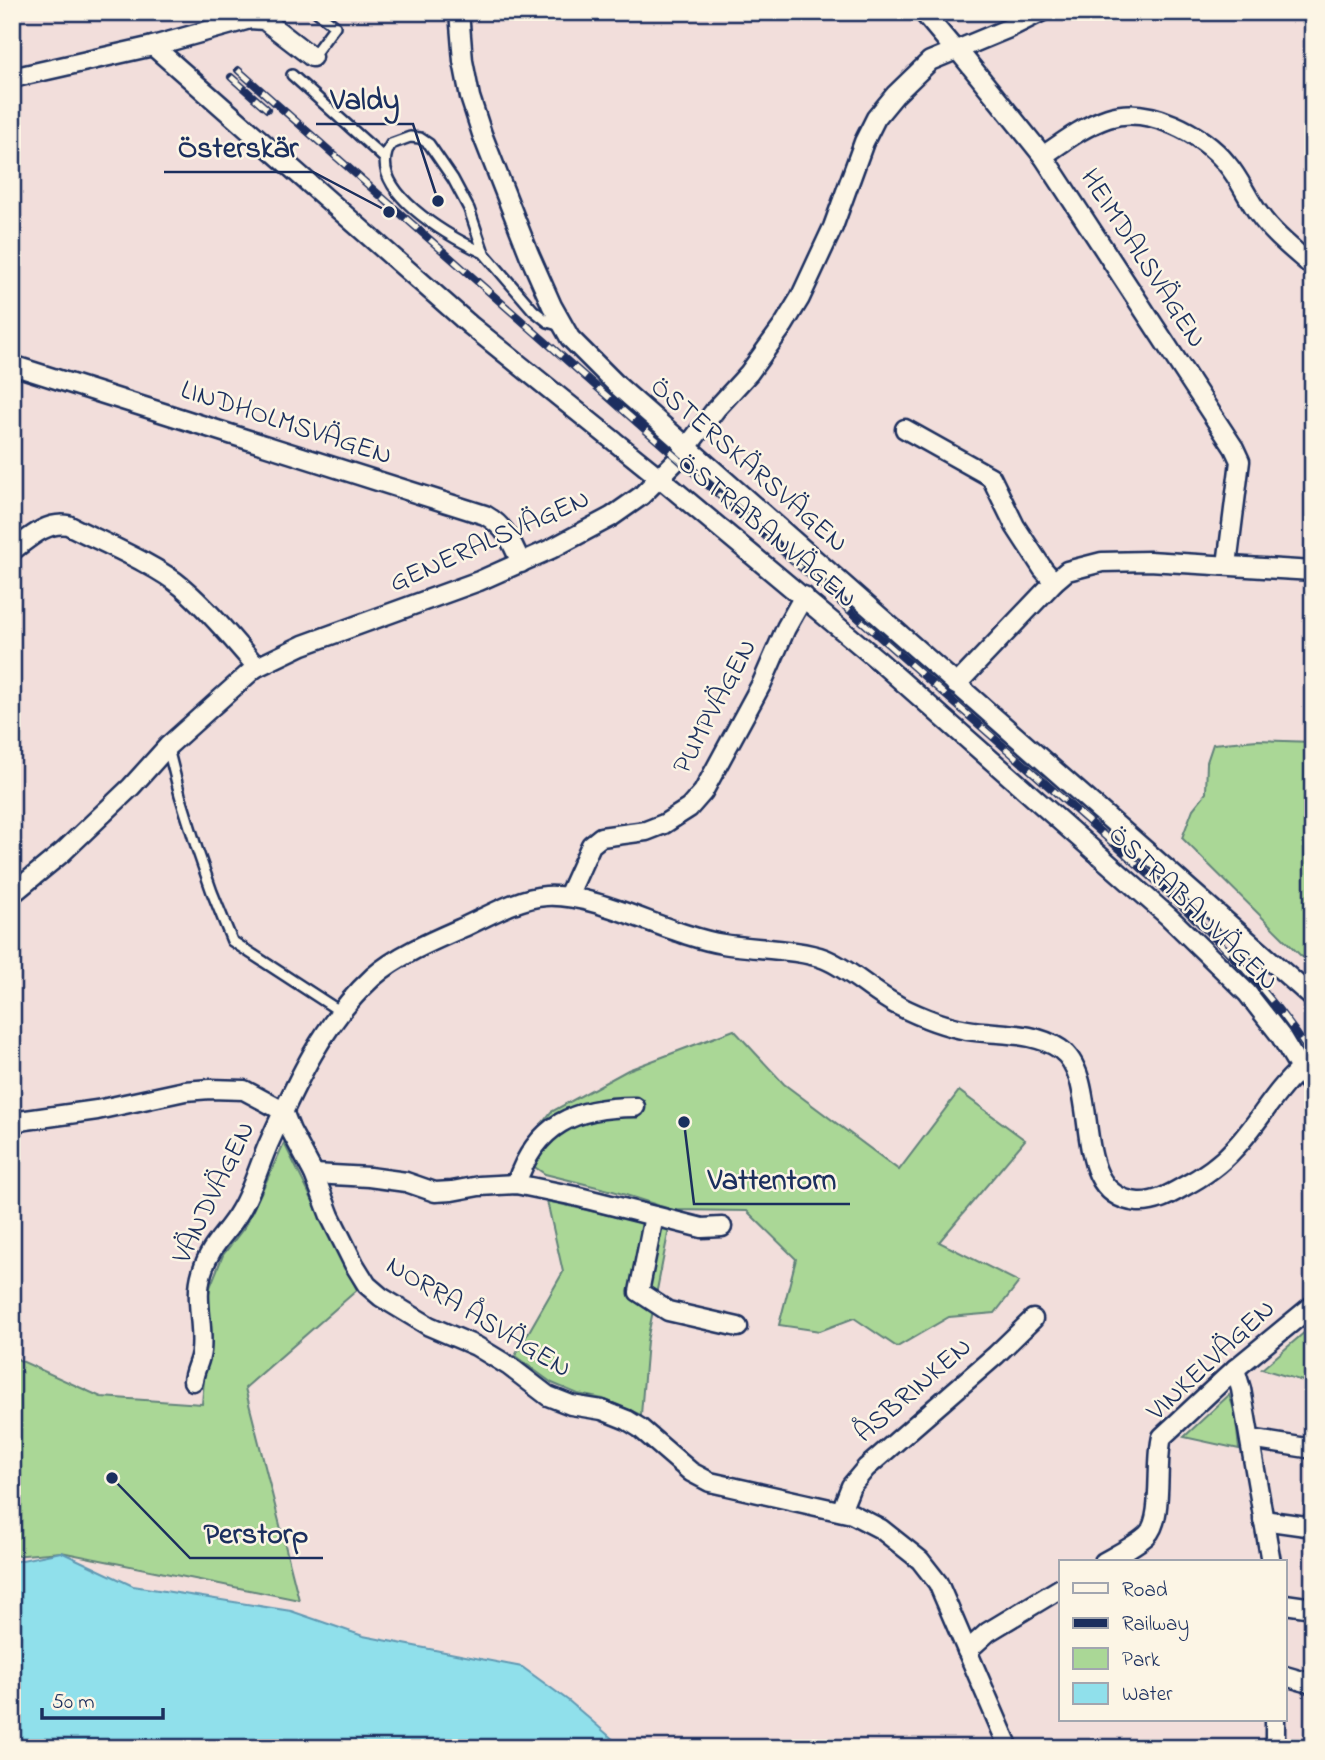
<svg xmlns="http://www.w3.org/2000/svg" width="1325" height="1760" font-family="'Indie Flower',sans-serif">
	<rect width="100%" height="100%" fill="#f2dedb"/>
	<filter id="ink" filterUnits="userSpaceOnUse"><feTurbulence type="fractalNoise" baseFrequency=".0143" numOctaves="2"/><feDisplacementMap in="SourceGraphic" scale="14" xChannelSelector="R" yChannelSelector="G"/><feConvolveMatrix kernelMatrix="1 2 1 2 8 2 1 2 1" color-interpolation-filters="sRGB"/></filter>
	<g filter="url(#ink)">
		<g fill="#aad796" stroke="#62837a" stroke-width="2">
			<path d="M 1257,740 L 1313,742 L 1313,964 L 1301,956 L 1182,838 L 1193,809 L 1206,793 L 1207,762 L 1213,744 Z"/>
			<path d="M 734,1030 L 784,1084 L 899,1170 L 959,1091 L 1025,1140 L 939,1242 L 1019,1282 L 995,1313 L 949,1317 L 897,1347 L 854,1318 L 820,1331 L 779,1325 L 796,1259 L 747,1211 L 673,1210 L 613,1191 L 545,1174 L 517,1155 L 551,1112 L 628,1070 Z"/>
			<path d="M 284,1143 L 357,1290 L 245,1388 L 299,1600 L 61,1552 L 12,1556 L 12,1354 L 19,1360 L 101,1397 L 202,1404 L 207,1344 L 208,1292 L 223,1255 L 246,1225 Z"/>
			<path d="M 547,1201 L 669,1229 L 647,1341 L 641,1415 L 603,1399 L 578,1394 L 552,1383 L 515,1356 L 563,1272 Z"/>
			<path d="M 1313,1325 L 1313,1384 L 1262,1369 Z"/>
			<path d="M 1229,1395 L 1235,1412 L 1239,1449 L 1184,1437 Z"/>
		</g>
		<path fill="#90e0eb" stroke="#6199b3" stroke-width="2" d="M 61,1552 L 133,1586 L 291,1611 L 363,1636 L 522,1667 L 569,1701 L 615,1741 L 618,1748 L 12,1748 L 12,1562 Z"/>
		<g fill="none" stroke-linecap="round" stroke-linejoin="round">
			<g stroke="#1b2f5e" stroke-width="14">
				<g id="service">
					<path d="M 312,57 L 335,26 L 317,12"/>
					<path d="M 292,75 L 384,158"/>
					<path d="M 484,253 C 452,238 362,189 391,144 L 410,137 L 420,138 L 429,144 L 453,179 L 469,209 L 484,253 L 533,310 L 548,322 L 561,326"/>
					<path d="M 168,748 L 180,795 L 196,846 L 212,892 L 232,941 L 341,1012"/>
				</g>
			</g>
			<g stroke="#1b2f5e" stroke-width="23">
				<g id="minor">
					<path d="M 459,12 L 463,61 L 470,97 L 482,134 L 529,254 L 552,306 L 570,338 L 619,387 L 1313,998"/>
					<path d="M 923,12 L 954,49 L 961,54 L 1043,156 L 1234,448 L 1240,461 L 1227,565"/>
					<path d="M 153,46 L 470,325 L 660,478 L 879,661 L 1169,917 L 1247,993 L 1280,1035 L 1313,1090"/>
					<path d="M 12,78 L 153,46 L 250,19 L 264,20 L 312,57"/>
					<path d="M 1043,156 C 1063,142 1084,126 1108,118 C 1147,105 1203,133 1227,164 C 1240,179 1247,198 1259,214 C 1273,234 1295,251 1313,267"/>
					<path d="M 12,365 L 485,515 C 505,526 512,542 521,563"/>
					<path d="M 905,429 L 991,477 L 1015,526 L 1043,569 L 1054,582"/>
					<path d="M 12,551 C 28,539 46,521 68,525 C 101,542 155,564 182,587 C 210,611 233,640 257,667"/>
					<path d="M 956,685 L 1054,582 L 1067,571 L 1102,562 L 1149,561 L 1313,571"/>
					<path d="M 12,894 L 63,852 L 131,787 L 168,746 L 255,668 L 303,645 L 479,581 L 551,549 L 611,517 L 641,496 L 678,459 L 716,409 L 749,373 L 783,326 L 800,298 L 833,227 L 864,142 L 876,118 L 895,95 L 930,61 L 1007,29 L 1041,12"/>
					<path d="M 568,896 L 591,845 L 601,837 L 646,831 L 664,824 L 689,808 L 703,792 L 762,683 L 786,628 L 804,596"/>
					<path d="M 283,1111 L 291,1131 L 314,1174 L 330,1216 L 354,1264 L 367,1285 L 381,1297 L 429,1326 L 476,1346 L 509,1366 L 548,1396 L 571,1405 L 602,1410 L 627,1420 L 640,1428 L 691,1472 L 710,1482 L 852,1514 L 881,1529 L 920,1560 L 938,1583 L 1009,1748"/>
					<path d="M 12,1122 L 97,1110 L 185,1091 L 210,1089 L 244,1090 L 283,1111"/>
					<path d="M 314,1174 L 369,1177 L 406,1182 L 435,1192 L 452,1191 L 479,1186 L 516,1184 L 575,1196 L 702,1228 L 722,1227"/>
					<path d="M 516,1184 C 536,1124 575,1107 635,1107"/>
					<path d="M 654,1216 L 639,1292 L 668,1311 L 738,1327"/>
					<path d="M 1235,1369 L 1241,1389 L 1271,1562"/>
					<path d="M 193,1381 C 194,1370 200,1362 201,1351 C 204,1324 194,1298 202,1272 C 211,1243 227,1234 240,1211 C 252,1191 259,1166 268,1145 C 296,1083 322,1024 373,977 C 398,955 434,940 464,927 C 490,915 518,898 546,896 C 598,893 668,935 723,944 C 752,949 799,949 825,959 C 850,969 874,994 899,1006 C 921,1017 943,1026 967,1030 C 997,1035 1034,1031 1060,1049 C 1105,1081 1065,1195 1138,1202 C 1155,1203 1169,1195 1183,1187 C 1202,1177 1220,1165 1234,1149 C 1258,1124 1274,1092 1300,1069"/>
					<path d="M 1250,1439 L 1313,1449"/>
					<path d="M 841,1511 L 851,1486 L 866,1468 L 996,1355 L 1033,1319"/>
					<path d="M 1263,1520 L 1313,1527"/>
					<path d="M 1104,1562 C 1118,1554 1135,1546 1147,1535 C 1164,1519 1155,1462 1162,1437 L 1235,1369 L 1313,1305"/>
					<path d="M 1285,1604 L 1313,1608"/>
					<path d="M 967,1651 L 988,1632 L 1061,1588"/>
					<path d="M 1285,1676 L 1313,1684"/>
					<path d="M 1275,1720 L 1275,1748"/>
				</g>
			</g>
			<use href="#service" stroke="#fcf5e5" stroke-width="9"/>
			<use href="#minor" stroke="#fcf5e5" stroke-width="18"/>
			<g stroke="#1b2f5e" stroke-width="8">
				<g id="rail">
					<path d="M 238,70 L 1157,882 C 1216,938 1269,989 1313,1058"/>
					<path d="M 231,77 L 267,109"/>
				</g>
			</g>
			<use href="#rail" stroke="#fcf5e5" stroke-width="5" stroke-dasharray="16" stroke-linecap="butt"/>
		</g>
	</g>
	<g text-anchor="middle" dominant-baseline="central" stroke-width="5" stroke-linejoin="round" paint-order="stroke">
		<g font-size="28" fill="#1b2f5e" stroke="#fcf5e5">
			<text transform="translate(1142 259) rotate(57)">HEIMDALSVÄGEN</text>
			<text transform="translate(286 424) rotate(18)">LINDHOLMSVÄGEN</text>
			<text transform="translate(748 466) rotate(41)">ÖSTERSKÄRSVÄGEN</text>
			<text transform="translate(766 532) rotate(40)">ÖSTRABANVÄGEN</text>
			<text transform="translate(490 542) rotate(-24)">GENERALSVÄGEN</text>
			<text transform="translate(716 707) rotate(-62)">PUMPVÄGEN</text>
			<text transform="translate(1192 909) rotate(44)">ÖSTRABANVÄGEN</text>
			<text transform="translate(215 1193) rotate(-64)">VÄNDVÄGEN</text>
			<text transform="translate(478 1318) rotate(31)">NORRA ÅSVÄGEN</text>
			<text transform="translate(1212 1361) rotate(-43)">VINKELVÄGEN</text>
			<text transform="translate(914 1391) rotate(-41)">ÅSBRINKEN</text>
		</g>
	</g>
	<path fill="none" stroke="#1b2f5e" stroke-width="2.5" d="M438 201L413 124H316M389 212L313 172H164M684 1122L694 1204H850M112 1478L190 1558H323"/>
	<g fill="#1b2f5e" stroke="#fcf5e5" stroke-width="2.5">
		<circle cx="438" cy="201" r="7"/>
		<circle cx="389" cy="212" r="7"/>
		<circle cx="684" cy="1122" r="7"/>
		<circle cx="112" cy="1478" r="7"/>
	</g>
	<g font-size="30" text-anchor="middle" font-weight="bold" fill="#1b2f5e" stroke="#fcf5e5" stroke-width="5" stroke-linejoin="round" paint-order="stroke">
		<text x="365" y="109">Valdy</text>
		<text x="238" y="157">Österskär</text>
		<text x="772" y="1189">Vattentorn</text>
		<text x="256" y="1543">Perstorp</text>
	</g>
	<rect width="1325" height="1760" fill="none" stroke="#fcf5e5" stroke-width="42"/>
	<rect x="21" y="21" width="1283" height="1718" fill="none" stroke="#1b2f5e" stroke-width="2.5" filter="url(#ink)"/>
	<rect x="1059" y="1560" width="228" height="161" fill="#fcf5e5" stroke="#a2a6af" stroke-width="2"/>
	<rect x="1073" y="1583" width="35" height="10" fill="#fcf5e5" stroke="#a2a6af" stroke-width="2"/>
	<text x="1122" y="1596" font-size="21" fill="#1b2f5e">Road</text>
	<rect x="1073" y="1618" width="35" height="10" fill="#1b2f5e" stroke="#a2a6af" stroke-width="2"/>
	<text x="1122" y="1630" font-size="21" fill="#1b2f5e">Railway</text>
	<rect x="1073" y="1648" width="35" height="21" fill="#aad796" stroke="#a2a6af" stroke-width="2"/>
	<text x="1122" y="1666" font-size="21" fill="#1b2f5e">Park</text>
	<rect x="1073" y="1683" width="35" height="21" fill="#90e0eb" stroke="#a2a6af" stroke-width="2"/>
	<text x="1122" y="1700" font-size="21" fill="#1b2f5e">Water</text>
	<path d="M42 1708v10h121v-10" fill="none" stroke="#1b2f5e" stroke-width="3.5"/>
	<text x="52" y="1708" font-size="21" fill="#1b2f5e" stroke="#fcf5e5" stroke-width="5" paint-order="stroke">50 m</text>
</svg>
